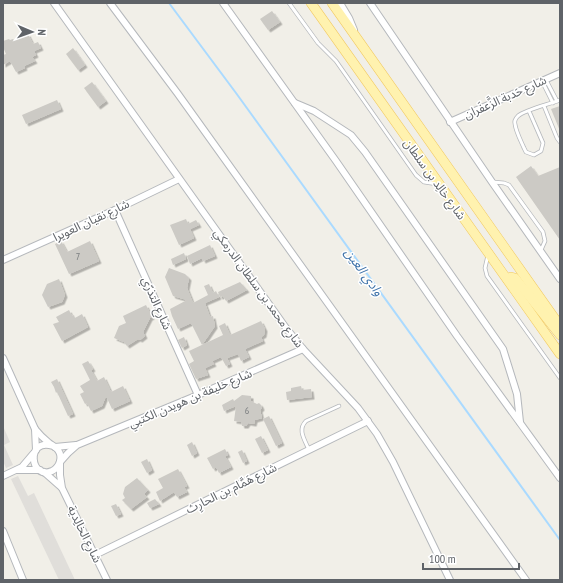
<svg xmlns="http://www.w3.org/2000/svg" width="563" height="583" font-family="'PT Sans Narrow','Noto Sans Arabic',sans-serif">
	<defs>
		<filter id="shadow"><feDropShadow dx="2.5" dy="2.5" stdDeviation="0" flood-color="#0004"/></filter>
	</defs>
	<rect width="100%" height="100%" fill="#f1efe8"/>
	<g fill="#e0deda">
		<path d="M 3,426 L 10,442 L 4,445 L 13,465 L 6,468 L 3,461 Z"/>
		<path d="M 18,476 L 28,496 L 34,493 L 75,580 L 59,580 L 11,479 Z"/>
	</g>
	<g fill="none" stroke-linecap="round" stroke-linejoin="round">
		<path stroke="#aadaff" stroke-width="2" d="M 169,3 L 236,93 L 560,540"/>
	</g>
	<g fill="#cccac5" filter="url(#shadow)">
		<path d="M 272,11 L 280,22 L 268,30 L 260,19 Z"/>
		<path d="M 28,34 L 33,44 L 38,42 L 41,48 L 34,51 L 36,55 L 32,57 L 35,61 L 24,66 L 25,68 L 16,72 L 10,61 L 3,65 L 3,55 L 6,54 L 3,47 L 3,41 L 9,39 L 10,40 L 13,39 L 14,40 Z"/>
		<path d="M 73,48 L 85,65 L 78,70 L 66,54 Z"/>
		<path d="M 92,82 L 106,101 L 98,107 L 84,88 Z"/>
		<path d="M 57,100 L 61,109 L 26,124 L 22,115 Z"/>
		<path d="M 560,106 L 560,131 L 551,109 Z"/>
		<path d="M 531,166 L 538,176 L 560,167 L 560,240 L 516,177 Z"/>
		<path d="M 186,219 L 188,224 L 196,220 L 199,225 L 190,229 L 194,238 L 179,245 L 170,225 Z"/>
		<path d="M 61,241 L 67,252 L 90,241 L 99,261 L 69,274 L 55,244 Z"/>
		<path d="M 210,245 L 215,256 L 203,261 L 202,258 L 190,264 L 187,256 Z"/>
		<path d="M 184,253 L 186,259 L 173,265 L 171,259 Z"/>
		<path d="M 169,268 L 185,274 L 189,278 L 187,288 L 193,303 L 208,295 L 204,286 L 209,284 L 213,293 L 216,291 L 219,297 L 205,303 L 210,317 L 213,316 L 215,326 L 202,345 L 191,323 L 178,329 L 172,316 L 170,309 L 187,300 L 173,296 L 165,277 Z"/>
		<path d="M 59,279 L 65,295 L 62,302 L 48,307 L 42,295 L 47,284 Z"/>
		<path d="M 240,282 L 247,290 L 226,301 L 223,296 L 220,297 L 218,292 Z"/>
		<path d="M 146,305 L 152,317 L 150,318 L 143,332 L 145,336 L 140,340 L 138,339 L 127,346 L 124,342 L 114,338 L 119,326 L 126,323 L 123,316 Z"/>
		<path d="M 69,310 L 72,316 L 74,315 L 75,318 L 82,314 L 88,327 L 62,341 L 53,324 L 59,322 L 56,317 Z"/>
		<path d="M 261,321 L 265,329 L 264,335 L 261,337 L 263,341 L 245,349 L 249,357 L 241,361 L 238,354 L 227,358 L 230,364 L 226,366 L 221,357 L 212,361 L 214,364 L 205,368 L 208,375 L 196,379 L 189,364 L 194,361 L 189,351 L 223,335 L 219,326 L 225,323 L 230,335 Z"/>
		<path d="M 184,337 L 187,345 L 182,348 L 178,340 Z"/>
		<path d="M 88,361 L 93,369 L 91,370 L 97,381 L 104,377 L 111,392 L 123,386 L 130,401 L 112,409 L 106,396 L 102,406 L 91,411 L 87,403 L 85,404 L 80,394 L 84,392 L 80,386 L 90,380 L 82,364 Z"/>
		<path d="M 57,379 L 73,414 L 68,416 L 57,392 L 56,393 L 54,387 L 51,382 Z"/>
		<path d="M 301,386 L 302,390 L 311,389 L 312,397 L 287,400 L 286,392 L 291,391 L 291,388 Z"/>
		<path d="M 242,395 L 251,396 L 251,401 L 257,404 L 259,403 L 261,405 L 262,408 L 260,410 L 262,418 L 255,420 L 254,424 L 248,423 L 246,426 L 242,426 L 241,422 L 234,421 L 236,406 L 224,411 L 222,405 L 233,399 L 234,401 Z"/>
		<path d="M 269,416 L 282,443 L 276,446 L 263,419 Z"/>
		<path d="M 261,436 L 268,450 L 262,453 L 255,439 Z"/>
		<path d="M 192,442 L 197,453 L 192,456 L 187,445 Z"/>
		<path d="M 225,449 L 228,455 L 225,456 L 231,467 L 219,473 L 216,467 L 213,469 L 207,458 Z"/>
		<path d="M 242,450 L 247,461 L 243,463 L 238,452 Z"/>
		<path d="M 147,459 L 152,470 L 147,473 L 141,462 Z"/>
		<path d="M 178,469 L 187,486 L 184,487 L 187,492 L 177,497 L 174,492 L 160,501 L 156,492 L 163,488 L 158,479 Z"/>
		<path d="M 137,478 L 148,490 L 144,494 L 147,497 L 131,509 L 122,500 L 125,498 L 123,494 L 125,487 Z"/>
		<path d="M 155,499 L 159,504 L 150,508 L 147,503 Z"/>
		<path d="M 116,504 L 121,514 L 116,516 L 111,506 Z"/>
	</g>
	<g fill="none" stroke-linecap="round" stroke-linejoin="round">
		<g stroke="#b5b8bc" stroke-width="4.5">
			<g id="lane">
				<path d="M 289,3 L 318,43 L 336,61 L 416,175 L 424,182 L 437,184"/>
				<path d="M 546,80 L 557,101"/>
				<path d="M 542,81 L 553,103"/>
				<path d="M 544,106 L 557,138 L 560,142"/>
				<path d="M 529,111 L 543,143 L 541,151 L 534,155 L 526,152 L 524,148 C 521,141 516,132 515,124 C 514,121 516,118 518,116 C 525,110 550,104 560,100"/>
				<path d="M 493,182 L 504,183 L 509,185 L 543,232 L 545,241 L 541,250"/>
				<path d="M 488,255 L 485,268 L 487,276 L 560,378"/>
				<path d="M 309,450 C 305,440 297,430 306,421 L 339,406"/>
			</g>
		</g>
		<g stroke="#b5b8bc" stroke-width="8">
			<g id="street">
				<path d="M 54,3 L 286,328 L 303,349 L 358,408 L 377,434 L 393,462 L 450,580"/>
				<path d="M 110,3 L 178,94 L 526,580"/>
				<path d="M 223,3 L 336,161 L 457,336 L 560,478"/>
				<path d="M 340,3 L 349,18 L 354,30"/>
				<path d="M 370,3 L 492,182 L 560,279"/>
				<path d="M 295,103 L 314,111 L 351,135 L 365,152 L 503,349 L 517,394 L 520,422"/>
				<path d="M 450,122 L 560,73"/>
				<path d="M 115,210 L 198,395"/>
				<path d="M 3,260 L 115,210 L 179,179"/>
				<path d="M 3,358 L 35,429 L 36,450"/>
				<path d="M 35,429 C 39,434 43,438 48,442 C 51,445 55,446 58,450 C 63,457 60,467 52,471 C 30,481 25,437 53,446"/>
				<path d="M 55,447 L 76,445"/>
				<path d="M 60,462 L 68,453 L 77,445 L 198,395 L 303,349"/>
				<path d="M 60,463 L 60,475 L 62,488 L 107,580"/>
				<path d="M 17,470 L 40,470"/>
				<path d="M 44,472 L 61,487"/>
				<path d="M 3,476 L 22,467 L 33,454"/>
				<path d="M 3,531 L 23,580"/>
				<path d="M 95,555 L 368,421"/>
			</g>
		</g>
		<g stroke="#f2c960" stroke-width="10">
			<g id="primary">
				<path d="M 311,3 L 560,354"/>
				<path d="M 332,3 L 560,326"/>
				<path d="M 508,280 L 511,277 L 515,278 L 560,335"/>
			</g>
		</g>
		<use href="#lane" stroke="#fff" stroke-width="3"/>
		<use href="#street" stroke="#fff" stroke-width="6"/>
		<use href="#primary" stroke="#fff2af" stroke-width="9"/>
	</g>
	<g text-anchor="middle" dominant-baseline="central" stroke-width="3" stroke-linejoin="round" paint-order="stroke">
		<g font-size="10" fill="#7a7d7f">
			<text x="78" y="256">7</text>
			<text x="247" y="410">6</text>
		</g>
		<g font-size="12" fill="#5f6368" stroke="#fff">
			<text transform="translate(505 97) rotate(-24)">شارع حَدبة الزَّعفَران</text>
			<text transform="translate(435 179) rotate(54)">شارع خالِد بن سلطان</text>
			<text transform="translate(91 220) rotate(-25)">شارع نقيان العويرا</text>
			<text transform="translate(259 288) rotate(54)">شارع محمد بن سلطان الدرمكي</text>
			<text transform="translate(157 303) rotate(66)">شارع التذرّي</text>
			<text transform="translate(190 398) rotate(-23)">شارع خليفة بن هويدن الكتبي</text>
			<text transform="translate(231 488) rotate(-26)">شارع هَمَّام بن الحارِث</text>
			<text transform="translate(85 534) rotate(64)">شارع الخالِدية</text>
		</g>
		<g font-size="13" font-style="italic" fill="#4174aa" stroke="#fff">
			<text transform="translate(364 272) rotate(54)">وادي العين</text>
		</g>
	</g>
	<rect width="563" height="583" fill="none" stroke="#5f6368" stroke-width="8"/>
	<g transform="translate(32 32) rotate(92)" stroke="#ffffff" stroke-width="3" paint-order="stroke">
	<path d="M0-3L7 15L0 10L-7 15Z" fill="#5f6368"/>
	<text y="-6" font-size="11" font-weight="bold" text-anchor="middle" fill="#5f6368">N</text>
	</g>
	<path d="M423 563v6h96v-6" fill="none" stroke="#5f6368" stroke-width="2"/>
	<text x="429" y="563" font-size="12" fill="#5f6368" stroke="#ffffff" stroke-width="3" paint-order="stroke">100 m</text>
</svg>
